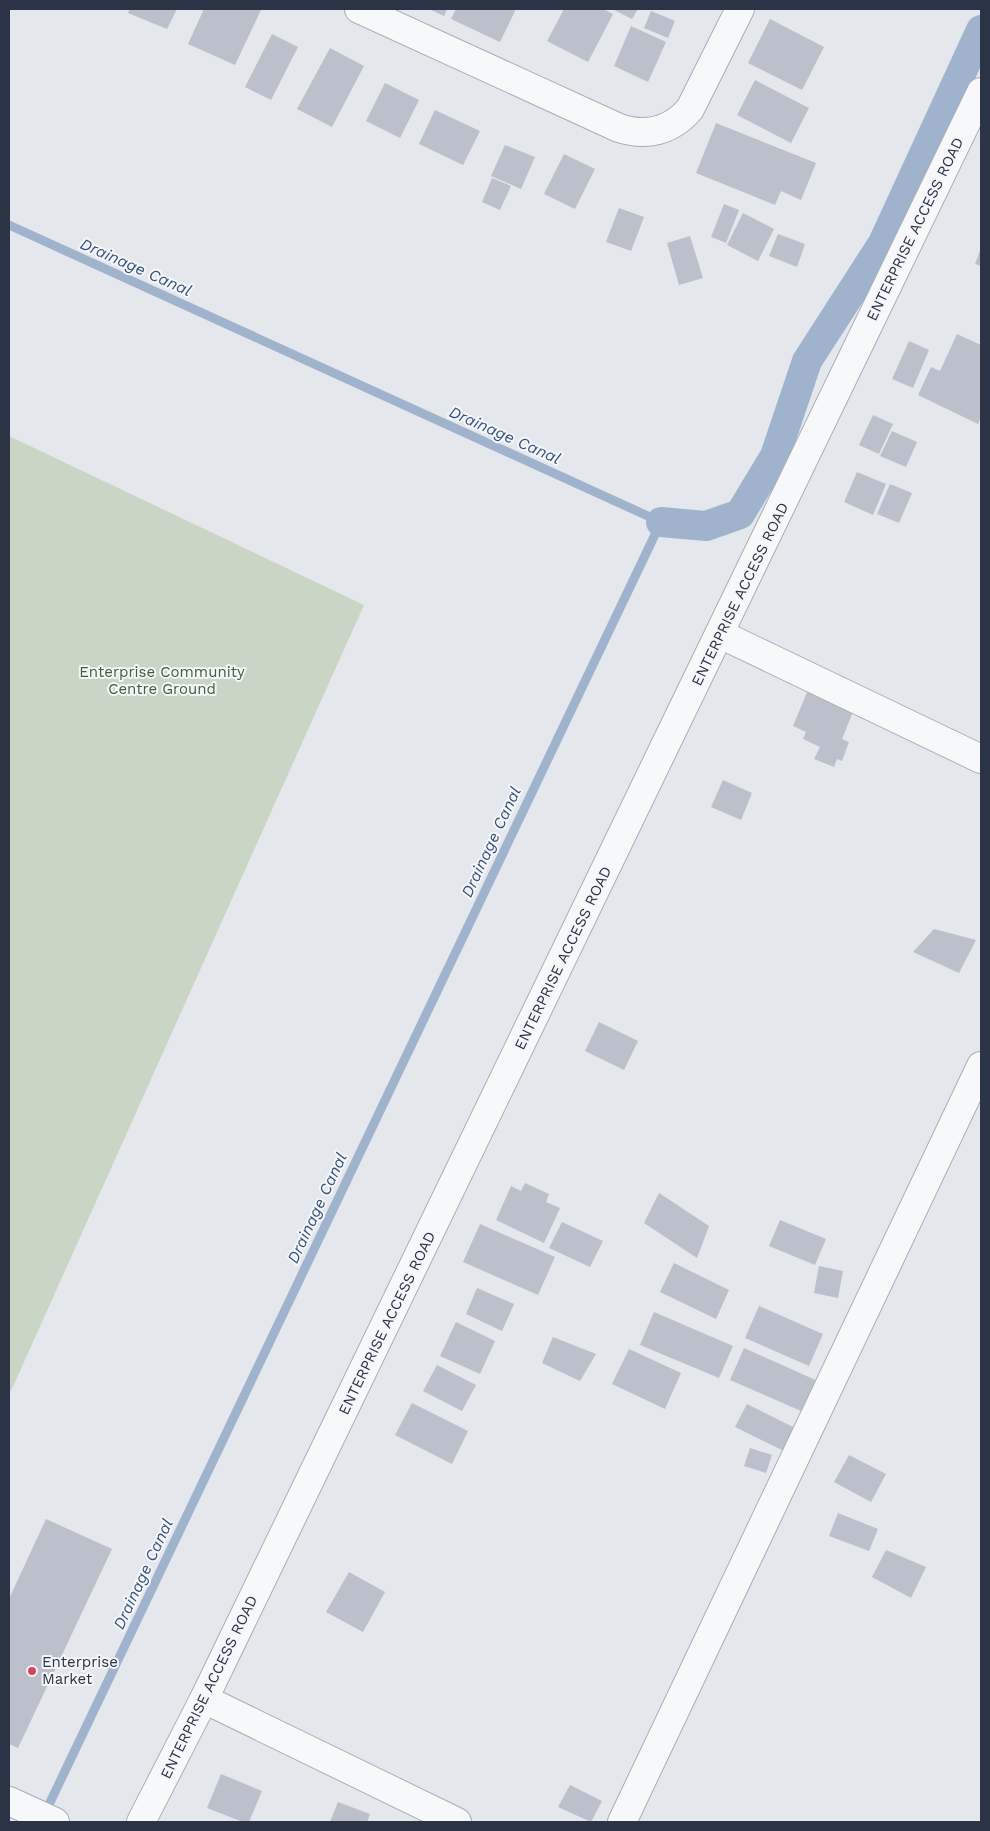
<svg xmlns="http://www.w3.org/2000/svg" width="990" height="1831" font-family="'Work Sans',sans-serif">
	<rect width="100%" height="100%" fill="#e4e7ec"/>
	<path fill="#c9d6c5" d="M 9,436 L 364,605 L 11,1391 L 9,1389 Z"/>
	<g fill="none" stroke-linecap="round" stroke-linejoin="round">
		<path stroke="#9fb4cc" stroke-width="9" d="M 9,225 L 661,522 L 44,1815"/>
		<path stroke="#9fb4cc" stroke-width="30" d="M 661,522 L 706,526 L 740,514 L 775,456 L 807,361 L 883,243 L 981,30"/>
	</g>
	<g fill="#bbc0ca">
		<path d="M 130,9 L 177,9 L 167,29 L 128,13 Z"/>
		<path d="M 204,9 L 261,10 L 235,65 L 188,44 Z"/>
		<path d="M 429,9 L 447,9 L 444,16 Z"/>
		<path d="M 456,9 L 516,9 L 500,42 L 451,19 Z"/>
		<path d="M 564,9 L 603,9 L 613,14 L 588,62 L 547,41 Z"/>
		<path d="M 612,9 L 638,9 L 632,19 Z"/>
		<path d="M 651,11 L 675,21 L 668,38 L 644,28 Z"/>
		<path d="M 770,19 L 824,47 L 802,90 L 748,63 Z"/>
		<path d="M 631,26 L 666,42 L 648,82 L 614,66 Z"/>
		<path d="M 272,34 L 298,47 L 271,100 L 245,87 Z"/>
		<path d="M 330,48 L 364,66 L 332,127 L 297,109 Z"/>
		<path d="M 755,80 L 809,108 L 791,143 L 737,115 Z"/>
		<path d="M 385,83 L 419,100 L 400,138 L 366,121 Z"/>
		<path d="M 435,110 L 480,131 L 463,165 L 419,144 Z"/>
		<path d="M 716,123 L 816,163 L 801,200 L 781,191 L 775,205 L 696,173 Z"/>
		<path d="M 505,145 L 535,157 L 521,189 L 491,176 Z"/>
		<path d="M 564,154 L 595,169 L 575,209 L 544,194 Z"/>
		<path d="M 492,178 L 511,186 L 500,210 L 482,202 Z"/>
		<path d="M 724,204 L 739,210 L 726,243 L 711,237 Z"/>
		<path d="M 619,208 L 644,217 L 631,251 L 606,242 Z"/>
		<path d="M 743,213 L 774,229 L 758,261 L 727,245 Z"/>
		<path d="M 778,234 L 805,244 L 797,267 L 769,256 Z"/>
		<path d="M 690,236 L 703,278 L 679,285 L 667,243 Z"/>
		<path d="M 981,248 L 981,266 L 975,264 Z"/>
		<path d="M 957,334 L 981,345 L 981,417 L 978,424 L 918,395 L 931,367 L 940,371 Z"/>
		<path d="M 909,341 L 929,350 L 913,388 L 892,379 Z"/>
		<path d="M 873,415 L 893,424 L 879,454 L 859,445 Z"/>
		<path d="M 892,431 L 917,442 L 906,467 L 880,456 Z"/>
		<path d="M 857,472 L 886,484 L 873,515 L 844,502 Z"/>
		<path d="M 890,484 L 912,493 L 899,523 L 877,514 Z"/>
		<path d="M 808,690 L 854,709 L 842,739 L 849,742 L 842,761 L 837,759 L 834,767 L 814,759 L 820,747 L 803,739 L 806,732 L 793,726 Z"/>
		<path d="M 723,780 L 752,793 L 741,820 L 711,807 Z"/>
		<path d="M 934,929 L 976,940 L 959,973 L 913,952 Z"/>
		<path d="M 599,1022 L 638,1041 L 624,1070 L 585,1051 Z"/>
		<path d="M 525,1183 L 549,1194 L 546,1202 L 560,1208 L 544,1243 L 496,1220 L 511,1186 L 521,1191 Z"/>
		<path d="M 659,1193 L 709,1226 L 697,1258 L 644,1223 Z"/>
		<path d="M 780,1220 L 826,1239 L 815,1265 L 769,1246 Z"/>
		<path d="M 562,1222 L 603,1241 L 590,1267 L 549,1248 Z"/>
		<path d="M 480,1224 L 555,1257 L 538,1295 L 463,1262 Z"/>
		<path d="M 674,1263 L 729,1290 L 716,1319 L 660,1292 Z"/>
		<path d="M 819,1266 L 843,1271 L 838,1298 L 814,1293 Z"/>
		<path d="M 477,1288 L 514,1304 L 502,1331 L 466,1314 Z"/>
		<path d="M 759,1306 L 823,1334 L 809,1366 L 745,1338 Z"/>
		<path d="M 654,1312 L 733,1346 L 719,1378 L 640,1345 Z"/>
		<path d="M 456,1322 L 495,1341 L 480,1374 L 440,1356 Z"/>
		<path d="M 553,1337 L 596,1354 L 580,1381 L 542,1363 Z"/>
		<path d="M 744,1348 L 822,1383 L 808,1414 L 730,1380 Z"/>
		<path d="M 629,1349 L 681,1373 L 665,1409 L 612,1384 Z"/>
		<path d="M 437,1365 L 476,1385 L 462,1411 L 423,1391 Z"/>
		<path d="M 412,1403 L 468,1431 L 452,1464 L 395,1435 Z"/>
		<path d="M 747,1404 L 797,1429 L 786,1452 L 735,1427 Z"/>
		<path d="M 750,1448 L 772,1455 L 766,1473 L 744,1466 Z"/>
		<path d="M 849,1455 L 886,1474 L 871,1502 L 834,1482 Z"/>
		<path d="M 838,1513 L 878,1529 L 869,1551 L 829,1536 Z"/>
		<path d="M 46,1519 L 112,1549 L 18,1748 L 9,1744 L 9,1599 Z"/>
		<path d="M 886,1550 L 926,1567 L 911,1598 L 872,1577 Z"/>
		<path d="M 349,1572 L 385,1592 L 363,1632 L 326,1612 Z"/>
		<path d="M 221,1774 L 262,1791 L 249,1822 L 243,1822 L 207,1808 Z"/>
		<path d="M 570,1785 L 602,1801 L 591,1822 L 558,1807 Z"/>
		<path d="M 338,1802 L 370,1814 L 367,1822 L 330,1822 Z"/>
	</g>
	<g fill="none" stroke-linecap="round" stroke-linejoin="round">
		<g stroke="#a9aeb7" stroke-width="30">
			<g id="minor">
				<path d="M 359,9 L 619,128 C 646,137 671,131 690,109 L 740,9"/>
				<path d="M 720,634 L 981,759"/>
				<path d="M 204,1699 L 457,1822"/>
				<path d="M 9,1801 L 55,1822"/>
				<path d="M 141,1822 L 204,1699 L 981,92"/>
				<path d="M 622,1822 L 981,1066"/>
			</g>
		</g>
		<use href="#minor" stroke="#f7f8fa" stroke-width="28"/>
	</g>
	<circle fill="#d1495b" stroke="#f4f6f9" stroke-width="2" cx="32" cy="1671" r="5"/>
	<g text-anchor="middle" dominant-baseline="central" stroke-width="4" stroke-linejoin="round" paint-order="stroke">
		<g font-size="15" fill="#2b3445" stroke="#f4f6f9">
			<text transform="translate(915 229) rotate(-64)">ENTERPRISE ACCESS ROAD</text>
			<text transform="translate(740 594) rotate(-64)">ENTERPRISE ACCESS ROAD</text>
			<text transform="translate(563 958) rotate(-64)">ENTERPRISE ACCESS ROAD</text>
			<text transform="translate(387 1323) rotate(-64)">ENTERPRISE ACCESS ROAD</text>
			<text transform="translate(209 1687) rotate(-64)">ENTERPRISE ACCESS ROAD</text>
		</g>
		<g font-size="15" fill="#3f6138" stroke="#f4f6f9">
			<text x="162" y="672">Enterprise Community<tspan x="162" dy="17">Centre Ground</tspan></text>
		</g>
		<g font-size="15" fill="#2b3445" stroke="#f4f6f9" text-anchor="start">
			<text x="42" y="1662">Enterprise<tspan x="42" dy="17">Market</tspan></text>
		</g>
		<g font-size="16" font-style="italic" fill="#34527a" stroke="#f4f6f9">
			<text transform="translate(136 267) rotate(24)">Drainage Canal</text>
			<text transform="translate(505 435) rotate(24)">Drainage Canal</text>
			<text transform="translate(491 842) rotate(-65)">Drainage Canal</text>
			<text transform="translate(317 1208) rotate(-65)">Drainage Canal</text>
			<text transform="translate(143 1574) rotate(-65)">Drainage Canal</text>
		</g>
	</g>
	<rect width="990" height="1831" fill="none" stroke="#2b3445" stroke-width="20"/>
</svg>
